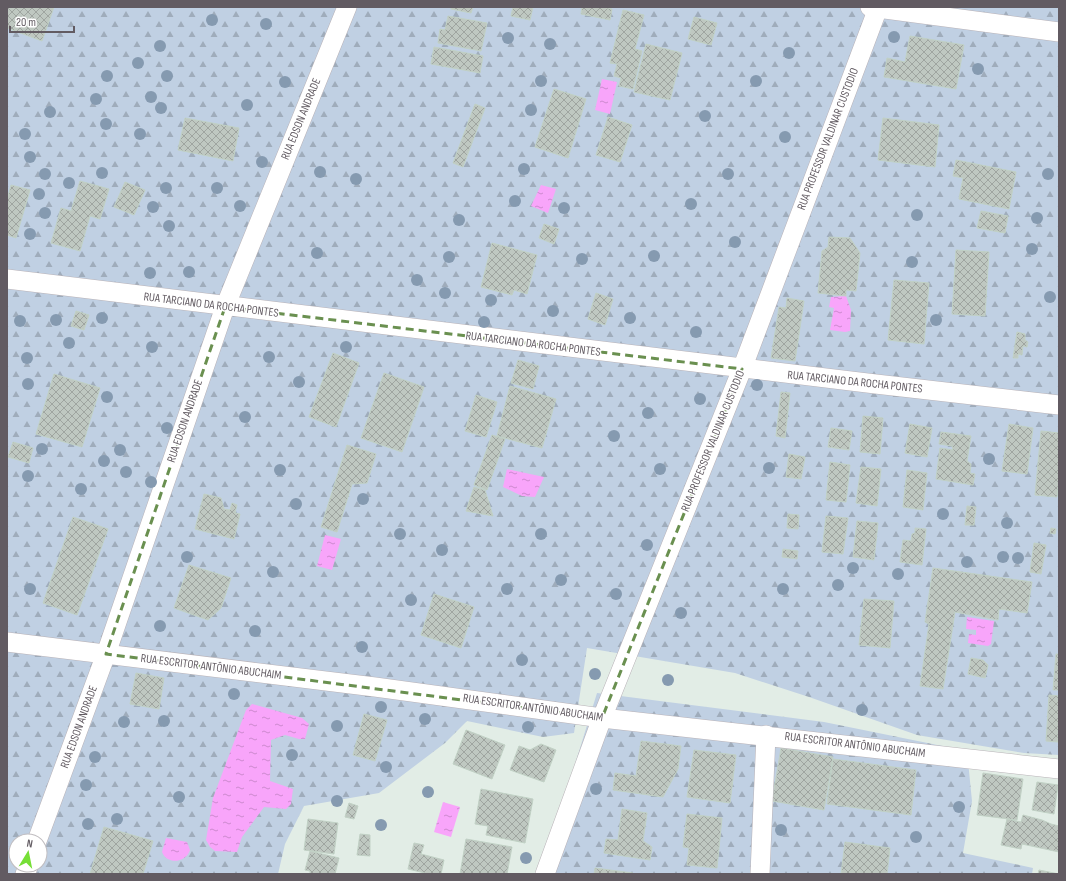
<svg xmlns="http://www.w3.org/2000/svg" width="1066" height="881" font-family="'Sofia Sans Condensed',sans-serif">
	<defs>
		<pattern id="forest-firs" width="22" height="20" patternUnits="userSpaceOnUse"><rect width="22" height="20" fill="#c0d0e3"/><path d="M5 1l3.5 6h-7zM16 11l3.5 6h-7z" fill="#9facbb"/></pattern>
		<pattern id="water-ripples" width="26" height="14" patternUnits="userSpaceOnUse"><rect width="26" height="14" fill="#f8a5fa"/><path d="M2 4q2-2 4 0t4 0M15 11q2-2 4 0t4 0" fill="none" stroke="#cc89ce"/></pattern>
		<pattern id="building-cross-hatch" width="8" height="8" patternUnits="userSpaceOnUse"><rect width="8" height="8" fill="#bfc8c1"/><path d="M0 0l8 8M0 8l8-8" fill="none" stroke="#9fa5a0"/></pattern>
	</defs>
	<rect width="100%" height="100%" fill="#e2ede6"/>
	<g fill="url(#forest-firs)" fill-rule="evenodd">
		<path d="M 7,7 L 1059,7 L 1059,755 L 1024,753 L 917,735 L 809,697 L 735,673 L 587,648 L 574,733 L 543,737 L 467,721 L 445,743 L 379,793 L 304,806 L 285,844 L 278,874 L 7,874 ZM 16,841 L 40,841 L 40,865 L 16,865 Z"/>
		<path d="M 597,693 L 824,722 L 967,751 L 972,801 L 963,853 L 1033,868 L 1032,874 L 537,874 L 572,774 Z"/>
	</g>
	<g fill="url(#water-ripples)">
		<path d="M 602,79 L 617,82 L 610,114 L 595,110 Z"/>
		<path d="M 541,185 L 556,189 L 548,213 L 531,206 Z"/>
		<path d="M 846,296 L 851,310 L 850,331 L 845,332 L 830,330 L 834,308 L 829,307 L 831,297 Z"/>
		<path d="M 507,469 L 544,477 L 535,497 L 522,496 L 503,487 Z"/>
		<path d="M 325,535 L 341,539 L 332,570 L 317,566 Z"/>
		<path d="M 967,617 L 994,621 L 991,644 L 988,646 L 968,643 L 969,634 L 976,635 L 976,630 L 966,629 Z"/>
		<path d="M 252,704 L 302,718 L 309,724 L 305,739 L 299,739 L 285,735 L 271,740 L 270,781 L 293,789 L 291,804 L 286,809 L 264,807 L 242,837 L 237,852 L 215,851 L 210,847 L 206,840 L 213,798 L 246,710 Z"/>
		<path d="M 443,802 L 460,807 L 451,837 L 434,832 Z"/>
		<path d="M 166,838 L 187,842 L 190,850 C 186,863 167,865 162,852 Z"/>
	</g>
	<g fill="url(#building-cross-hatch)" stroke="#c1d1c5">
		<path d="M 7,7 L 54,7 L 42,41 L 7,28 Z"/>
		<path d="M 451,7 L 473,7 L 471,13 L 451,9 Z"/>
		<path d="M 513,7 L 533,7 L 530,20 L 511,16 Z"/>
		<path d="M 582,7 L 603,7 L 612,9 L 610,20 L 581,14 Z"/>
		<path d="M 623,10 L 644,15 L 635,49 L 642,51 L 633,89 L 619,86 L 621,78 L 614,76 L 617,64 L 610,63 Z"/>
		<path d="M 448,16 L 487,23 L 481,51 L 438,43 L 440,29 L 445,30 Z"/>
		<path d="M 694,17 L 717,23 L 711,45 L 688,39 Z"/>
		<path d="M 910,36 L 964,45 L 956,89 L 884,77 L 887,58 L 905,62 Z"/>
		<path d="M 646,44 L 682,53 L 670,100 L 634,92 Z"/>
		<path d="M 434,47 L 483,56 L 480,73 L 431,64 Z"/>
		<path d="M 554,89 L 586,99 L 568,158 L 535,147 Z"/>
		<path d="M 475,104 L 485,108 L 463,167 L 453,163 Z"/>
		<path d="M 608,117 L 632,125 L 620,162 L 596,155 Z"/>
		<path d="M 185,118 L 239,128 L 233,161 L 178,150 Z"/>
		<path d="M 883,118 L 939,125 L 935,167 L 878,160 Z"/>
		<path d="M 956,160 L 1016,172 L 1009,209 L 959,199 L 963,178 L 953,176 Z"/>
		<path d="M 80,181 L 109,189 L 100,219 L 90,216 L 80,251 L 51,243 L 61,208 L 71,211 Z"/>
		<path d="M 125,182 L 145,190 L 134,215 L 114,207 Z"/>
		<path d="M 11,185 L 30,190 L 16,238 L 7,235 L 7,200 Z"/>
		<path d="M 981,211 L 1008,216 L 1005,233 L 977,228 Z"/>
		<path d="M 544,224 L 559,229 L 554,244 L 539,238 Z"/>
		<path d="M 829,237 L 850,238 L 860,253 L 856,291 L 846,290 L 846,296 L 818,293 L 822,251 L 828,247 Z"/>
		<path d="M 492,243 L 537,255 L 527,294 L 514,290 L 512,295 L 481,287 Z"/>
		<path d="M 956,250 L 989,252 L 985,316 L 952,314 Z"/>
		<path d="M 894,280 L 929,283 L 924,344 L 888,340 Z"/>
		<path d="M 596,293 L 613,299 L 605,325 L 588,319 Z"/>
		<path d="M 787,298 L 804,301 L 795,361 L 771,358 L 779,307 L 786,308 Z"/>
		<path d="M 76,311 L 89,315 L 84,330 L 71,326 Z"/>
		<path d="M 1017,332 L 1025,334 L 1025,340 L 1028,342 L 1027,347 L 1023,346 L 1022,355 L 1018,354 L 1018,358 L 1013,358 Z"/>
		<path d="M 333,353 L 359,363 L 336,427 L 309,417 Z"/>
		<path d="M 518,360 L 539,366 L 533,389 L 511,383 Z"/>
		<path d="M 384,373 L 424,387 L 402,452 L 361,438 Z"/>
		<path d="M 54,374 L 100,388 L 82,447 L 36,434 Z"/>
		<path d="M 510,386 L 556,399 L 542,448 L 497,436 Z"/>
		<path d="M 781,392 L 790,393 L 785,438 L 776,436 Z"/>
		<path d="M 476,395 L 497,402 L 486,437 L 465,431 Z"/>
		<path d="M 863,416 L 883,418 L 880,454 L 860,452 Z"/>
		<path d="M 910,424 L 932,428 L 927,457 L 905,453 Z"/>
		<path d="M 1009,424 L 1033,428 L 1027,474 L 1002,471 Z"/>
		<path d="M 831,428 L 852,431 L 849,450 L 828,447 Z"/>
		<path d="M 1041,431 L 1059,433 L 1059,480 L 1057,497 L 1035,495 Z"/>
		<path d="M 941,432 L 971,436 L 967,461 L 971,464 L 970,473 L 975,474 L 973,485 L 936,479 L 940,448 L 953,450 L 952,446 L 939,444 Z"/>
		<path d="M 492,435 L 505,439 L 487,490 L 474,485 Z"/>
		<path d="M 13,442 L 33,448 L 29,463 L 8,457 Z"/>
		<path d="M 347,445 L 376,454 L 367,483 L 352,484 L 337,532 L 321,527 Z"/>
		<path d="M 789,454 L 805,457 L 801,479 L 786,477 Z"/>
		<path d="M 830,462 L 850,465 L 846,502 L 826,500 Z"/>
		<path d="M 861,467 L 881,469 L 877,506 L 856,503 Z"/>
		<path d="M 907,470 L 927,473 L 923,510 L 903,507 Z"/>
		<path d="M 474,487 L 485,490 L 493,516 L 466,511 Z"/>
		<path d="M 204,494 L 221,498 L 224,509 L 230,510 L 232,503 L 237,505 L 235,513 L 240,514 L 234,539 L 195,529 Z"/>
		<path d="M 967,506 L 976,507 L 974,525 L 965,525 Z"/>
		<path d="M 788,514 L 799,515 L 798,529 L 787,528 Z"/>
		<path d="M 826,516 L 848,518 L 843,554 L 822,552 Z"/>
		<path d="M 73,517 L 108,529 L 77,615 L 43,603 Z"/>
		<path d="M 857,521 L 878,523 L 874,560 L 853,557 Z"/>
		<path d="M 915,528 L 926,529 L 922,565 L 900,562 L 903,540 L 911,541 L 912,534 L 915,533 Z"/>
		<path d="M 1051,528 L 1056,529 L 1055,534 L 1050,533 Z"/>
		<path d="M 1034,543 L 1046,545 L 1041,574 L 1030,572 Z"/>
		<path d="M 783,549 L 798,551 L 797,559 L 782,557 Z"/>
		<path d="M 189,565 L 231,578 L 221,608 L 208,620 L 174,608 Z"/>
		<path d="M 933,568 L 1032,582 L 1027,613 L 999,609 L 998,620 L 955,612 L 943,689 L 920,686 L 929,624 L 925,622 Z"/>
		<path d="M 434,594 L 474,607 L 461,648 L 421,635 Z"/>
		<path d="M 864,599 L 894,601 L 890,648 L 859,645 Z"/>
		<path d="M 1056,654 L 1059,654 L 1059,690 L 1053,690 Z"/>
		<path d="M 971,658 L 983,660 L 988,665 L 985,678 L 968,674 Z"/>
		<path d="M 136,673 L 164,678 L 159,709 L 130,704 Z"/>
		<path d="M 1049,695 L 1059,696 L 1058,742 L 1046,741 Z"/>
		<path d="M 364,714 L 387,720 L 375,761 L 353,755 Z"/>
		<path d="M 466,730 L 505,745 L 492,779 L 453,764 Z"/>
		<path d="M 641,741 L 681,746 L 678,769 L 663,797 L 613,790 L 615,773 L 636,776 Z"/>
		<path d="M 541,744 L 556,750 L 544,782 L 510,770 L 519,746 L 530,750 Z"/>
		<path d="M 781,748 L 833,757 L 824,810 L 772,801 Z"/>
		<path d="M 694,750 L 736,755 L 730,803 L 687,797 Z"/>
		<path d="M 833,759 L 916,770 L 911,815 L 827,804 Z"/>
		<path d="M 983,773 L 1023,779 L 1017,820 L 977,815 Z"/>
		<path d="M 1037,782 L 1058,785 L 1054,814 L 1032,810 Z"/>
		<path d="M 481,789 L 533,799 L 525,843 L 486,835 L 488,826 L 475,824 Z"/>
		<path d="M 349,803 L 358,806 L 354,819 L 345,817 Z"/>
		<path d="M 622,809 L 647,813 L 643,841 L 652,847 L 650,860 L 604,853 L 606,839 L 618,840 Z"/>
		<path d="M 687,814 L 722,818 L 717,868 L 687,865 L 689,848 L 683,847 Z"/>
		<path d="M 1023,815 L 1042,820 L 1051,824 L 1059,826 L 1059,852 L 1022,844 L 1021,849 L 1001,845 L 1007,819 L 1021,822 Z"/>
		<path d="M 308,819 L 338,823 L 334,854 L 304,850 Z"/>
		<path d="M 104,827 L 153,841 L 143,874 L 90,874 Z"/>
		<path d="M 360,834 L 370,835 L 370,856 L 357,855 Z"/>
		<path d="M 466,839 L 512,847 L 507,874 L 460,874 Z"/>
		<path d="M 845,842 L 890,848 L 887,874 L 841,874 Z"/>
		<path d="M 414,843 L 424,845 L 421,854 L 444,860 L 441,874 L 429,874 L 408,869 Z"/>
		<path d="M 310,851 L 339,858 L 335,874 L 310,874 L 310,871 L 305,870 Z"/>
		<path d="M 595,868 L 633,873 L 633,874 L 594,874 Z"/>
		<path d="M 1039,870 L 1059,874 L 1038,874 Z"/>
	</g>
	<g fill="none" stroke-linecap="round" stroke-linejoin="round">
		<g stroke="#b9b3b8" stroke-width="20">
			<g id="minor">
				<path d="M 870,7 L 1059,32"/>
				<path d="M 7,279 C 357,324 708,365 1059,405"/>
				<path d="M 7,642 L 375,687 L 602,718 L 1059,769"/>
				<path d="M 37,841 L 106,654 L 225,307 L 347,7"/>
				<path d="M 25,874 L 29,865"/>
				<path d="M 545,874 L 602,718 L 742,369 L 878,8"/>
				<path d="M 760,874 L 766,735"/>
			</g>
		</g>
		<use href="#minor" stroke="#fff" stroke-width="19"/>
	</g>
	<g fill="#859ab0">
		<circle cx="212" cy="20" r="6"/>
		<circle cx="266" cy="24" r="6"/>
		<circle cx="894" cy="37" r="6"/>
		<circle cx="508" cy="38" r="6"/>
		<circle cx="550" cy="44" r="6"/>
		<circle cx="160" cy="46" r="6"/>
		<circle cx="789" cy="53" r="6"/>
		<circle cx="138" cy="63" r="6"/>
		<circle cx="978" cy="69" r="6"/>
		<circle cx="107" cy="76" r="6"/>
		<circle cx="167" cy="76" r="6"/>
		<circle cx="541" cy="81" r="6"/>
		<circle cx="756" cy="81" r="6"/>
		<circle cx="285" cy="82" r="6"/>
		<circle cx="151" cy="97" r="6"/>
		<circle cx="96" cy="99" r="6"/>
		<circle cx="247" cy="105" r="6"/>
		<circle cx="161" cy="108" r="6"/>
		<circle cx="531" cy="110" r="6"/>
		<circle cx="50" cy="112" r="6"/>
		<circle cx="705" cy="116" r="6"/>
		<circle cx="106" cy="124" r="6"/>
		<circle cx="25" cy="134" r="6"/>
		<circle cx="140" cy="134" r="6"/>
		<circle cx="785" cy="137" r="6"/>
		<circle cx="30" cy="157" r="6"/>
		<circle cx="262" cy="162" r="6"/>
		<circle cx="524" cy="169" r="6"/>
		<circle cx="320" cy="172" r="6"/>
		<circle cx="102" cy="173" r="6"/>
		<circle cx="45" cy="174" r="6"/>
		<circle cx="728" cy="174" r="6"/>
		<circle cx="1048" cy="174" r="6"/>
		<circle cx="356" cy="179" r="6"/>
		<circle cx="69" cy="183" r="6"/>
		<circle cx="166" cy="188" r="6"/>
		<circle cx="217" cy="188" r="6"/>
		<circle cx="39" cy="194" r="6"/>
		<circle cx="515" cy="201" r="6"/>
		<circle cx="691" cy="204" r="6"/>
		<circle cx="240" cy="206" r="6"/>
		<circle cx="153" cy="207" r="6"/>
		<circle cx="564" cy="208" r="6"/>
		<circle cx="45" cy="213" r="6"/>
		<circle cx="917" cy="215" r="6"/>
		<circle cx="1037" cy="218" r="6"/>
		<circle cx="459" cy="220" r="6"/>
		<circle cx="169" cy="226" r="6"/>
		<circle cx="30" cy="234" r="6"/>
		<circle cx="735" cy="242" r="6"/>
		<circle cx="1032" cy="249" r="6"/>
		<circle cx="317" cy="253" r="6"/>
		<circle cx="654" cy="256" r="6"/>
		<circle cx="449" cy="257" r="6"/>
		<circle cx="582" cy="259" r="6"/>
		<circle cx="912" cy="262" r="6"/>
		<circle cx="189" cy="272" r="6"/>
		<circle cx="150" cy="273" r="6"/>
		<circle cx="417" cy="280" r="6"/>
		<circle cx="445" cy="293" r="6"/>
		<circle cx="1050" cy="297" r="6"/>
		<circle cx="491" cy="300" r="6"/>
		<circle cx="553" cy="311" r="6"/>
		<circle cx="102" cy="318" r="6"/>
		<circle cx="630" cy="318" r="6"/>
		<circle cx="56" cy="320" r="6"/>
		<circle cx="936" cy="320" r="6"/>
		<circle cx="20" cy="321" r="6"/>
		<circle cx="484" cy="322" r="6"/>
		<circle cx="696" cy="332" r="6"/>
		<circle cx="69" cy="343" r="6"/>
		<circle cx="152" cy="347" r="6"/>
		<circle cx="346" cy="347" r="6"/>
		<circle cx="269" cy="357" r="6"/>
		<circle cx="27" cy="358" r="6"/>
		<circle cx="299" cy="382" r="6"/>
		<circle cx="28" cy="384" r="6"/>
		<circle cx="757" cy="385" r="6"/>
		<circle cx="107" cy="397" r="6"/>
		<circle cx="700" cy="399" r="6"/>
		<circle cx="648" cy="413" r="6"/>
		<circle cx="245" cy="417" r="6"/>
		<circle cx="167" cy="428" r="6"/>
		<circle cx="614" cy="436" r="6"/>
		<circle cx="42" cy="449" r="6"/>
		<circle cx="120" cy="450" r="6"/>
		<circle cx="989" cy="459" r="6"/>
		<circle cx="104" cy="461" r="6"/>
		<circle cx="769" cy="468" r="6"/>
		<circle cx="660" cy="469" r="6"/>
		<circle cx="280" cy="470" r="6"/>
		<circle cx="126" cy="472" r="6"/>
		<circle cx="28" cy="476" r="6"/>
		<circle cx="151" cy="482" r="6"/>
		<circle cx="81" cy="489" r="6"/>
		<circle cx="363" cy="499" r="6"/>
		<circle cx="296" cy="504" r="6"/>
		<circle cx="943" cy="514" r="6"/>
		<circle cx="1007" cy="523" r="6"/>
		<circle cx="400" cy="534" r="6"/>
		<circle cx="541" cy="534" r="6"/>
		<circle cx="647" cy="545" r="6"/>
		<circle cx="442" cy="550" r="6"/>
		<circle cx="187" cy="557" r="6"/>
		<circle cx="1003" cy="557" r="6"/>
		<circle cx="1018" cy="558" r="6"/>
		<circle cx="967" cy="562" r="6"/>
		<circle cx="853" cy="568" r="6"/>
		<circle cx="273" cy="572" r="6"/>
		<circle cx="898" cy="574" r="6"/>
		<circle cx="561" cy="580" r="6"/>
		<circle cx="838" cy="585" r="6"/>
		<circle cx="30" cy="589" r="6"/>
		<circle cx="507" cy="589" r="6"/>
		<circle cx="783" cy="589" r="6"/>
		<circle cx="616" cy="594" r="6"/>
		<circle cx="411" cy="600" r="6"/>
		<circle cx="681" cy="613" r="6"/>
		<circle cx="160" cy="626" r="6"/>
		<circle cx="255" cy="631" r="6"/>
		<circle cx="362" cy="647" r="6"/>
		<circle cx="522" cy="660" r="6"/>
		<circle cx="595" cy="674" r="6"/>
		<circle cx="668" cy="680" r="6"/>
		<circle cx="234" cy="694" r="6"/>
		<circle cx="381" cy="707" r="6"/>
		<circle cx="862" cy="710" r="6"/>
		<circle cx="425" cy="719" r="6"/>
		<circle cx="164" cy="721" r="6"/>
		<circle cx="124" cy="722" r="6"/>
		<circle cx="337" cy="726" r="6"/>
		<circle cx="528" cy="727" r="6"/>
		<circle cx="292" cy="755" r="6"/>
		<circle cx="95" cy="757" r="6"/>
		<circle cx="386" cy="767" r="6"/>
		<circle cx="86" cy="785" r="6"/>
		<circle cx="596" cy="789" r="6"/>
		<circle cx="428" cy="792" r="6"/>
		<circle cx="179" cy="797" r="6"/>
		<circle cx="337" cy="801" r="6"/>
		<circle cx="959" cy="807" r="6"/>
		<circle cx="117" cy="819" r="6"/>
		<circle cx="88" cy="824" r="6"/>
		<circle cx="381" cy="825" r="6"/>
		<circle cx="781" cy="830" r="6"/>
		<circle cx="916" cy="837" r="6"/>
		<circle cx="526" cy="858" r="6"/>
	</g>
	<path fill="none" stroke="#6a9050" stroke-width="3" stroke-dasharray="8 5" stroke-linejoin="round" d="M 225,307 L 742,369 L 602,718 L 106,654 Z"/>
	<g text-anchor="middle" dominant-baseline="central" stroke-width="3" stroke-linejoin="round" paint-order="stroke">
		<g font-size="12" fill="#625b62" stroke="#fff">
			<text transform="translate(301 119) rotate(-68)">RUA EDSON ANDRADE</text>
			<text transform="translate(828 139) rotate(-69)">RUA PROFESSOR VALDINAR CUSTODIO</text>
			<text transform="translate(211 305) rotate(7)">RUA TARCIANO DA ROCHA PONTES</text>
			<text transform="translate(533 344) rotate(7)">RUA TARCIANO DA ROCHA PONTES</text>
			<text transform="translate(855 382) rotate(6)">RUA TARCIANO DA ROCHA PONTES</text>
			<text transform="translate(185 421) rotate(-71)">RUA EDSON ANDRADE</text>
			<text transform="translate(713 441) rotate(-68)">RUA PROFESSOR VALDINAR CUSTODIO</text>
			<text transform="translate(211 667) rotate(7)">RUA ESCRITOR ANTÔNIO ABUCHAIM</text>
			<text transform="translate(533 708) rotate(8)">RUA ESCRITOR ANTÔNIO ABUCHAIM</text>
			<text transform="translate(79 727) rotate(-70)">RUA EDSON ANDRADE</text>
			<text transform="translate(855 745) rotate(7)">RUA ESCRITOR ANTÔNIO ABUCHAIM</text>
		</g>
	</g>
	<rect width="1066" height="881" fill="none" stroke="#625b62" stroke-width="16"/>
	<g transform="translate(28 853) rotate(10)"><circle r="19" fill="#ffffff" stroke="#c0bdc0"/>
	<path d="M0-3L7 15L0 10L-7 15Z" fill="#76df36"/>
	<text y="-6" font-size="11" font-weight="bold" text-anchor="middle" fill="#625b62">N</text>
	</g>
	<path d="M10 26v6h64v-6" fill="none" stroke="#625b62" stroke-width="2"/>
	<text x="16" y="26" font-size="12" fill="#625b62" stroke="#ffffff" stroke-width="3" paint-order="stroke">20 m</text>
</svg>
